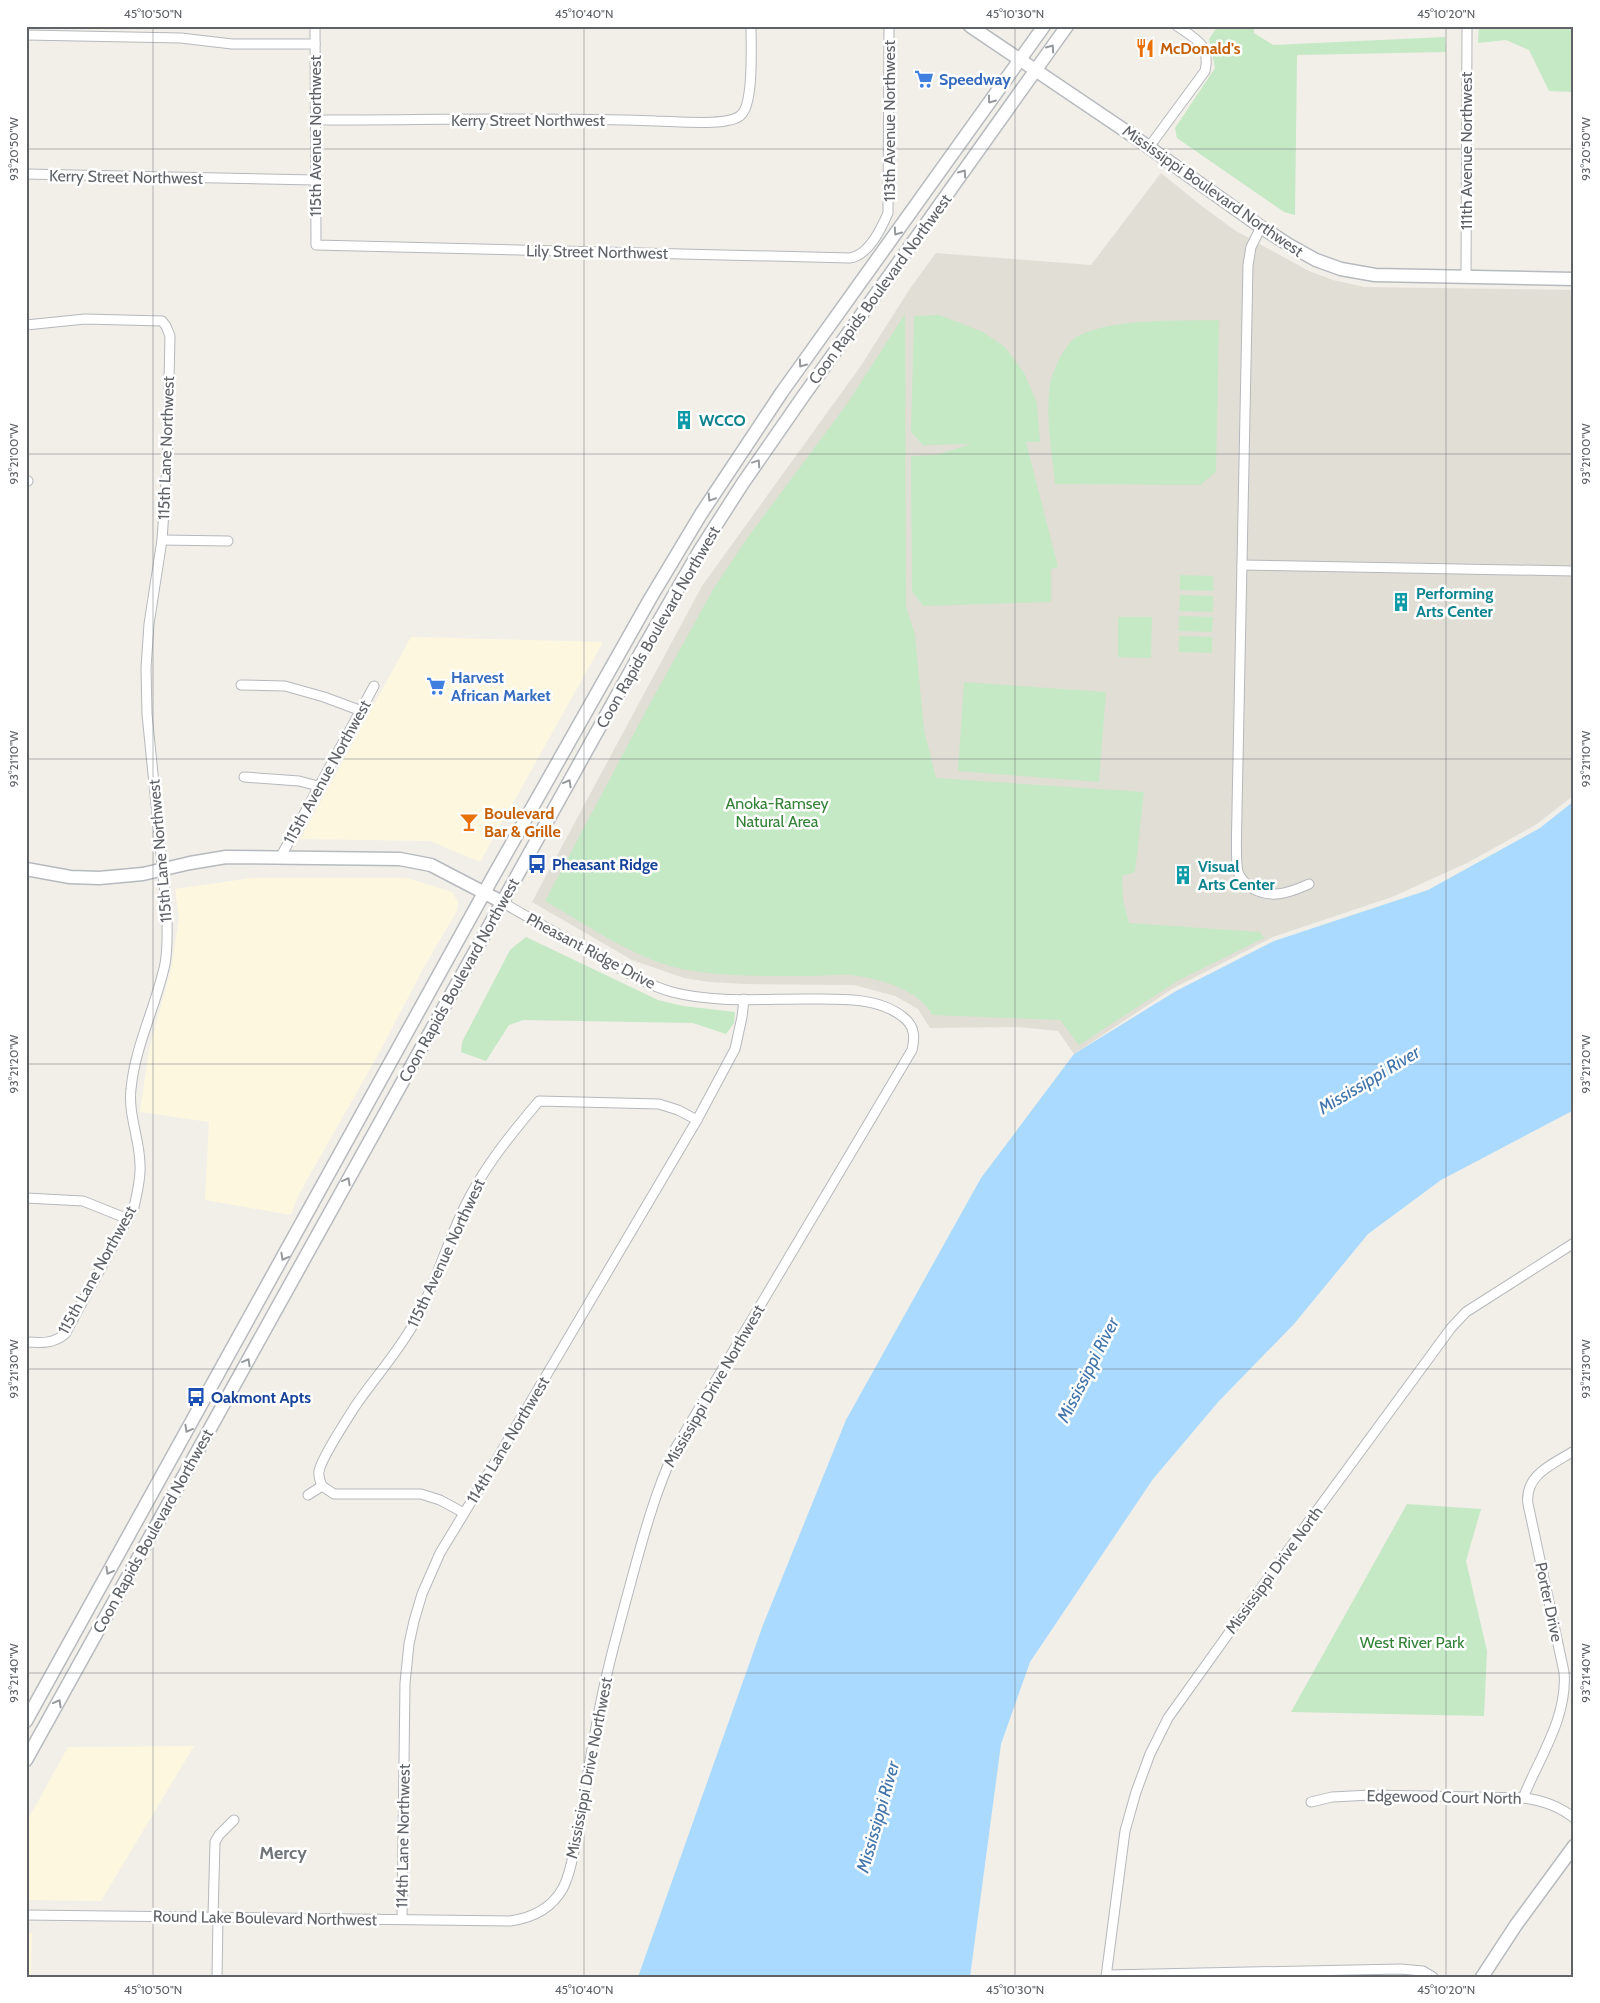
<svg xmlns="http://www.w3.org/2000/svg" width="1600" height="2003" font-family="Cabin,sans-serif">
	<rect width="100%" height="100%" fill="#f1efe8"/>
	<g fill="#fef7e0">
		<path d="M 411,637 L 603,642 L 480,862 L 430,841 L 300,839 Z"/>
		<path d="M 252,878 L 407,878 L 452,892 L 458,902 L 457,911 L 424,967 L 379,1053 L 299,1194 L 291,1215 L 205,1200 L 209,1122 L 140,1112 L 149,1050 L 171,969 L 179,919 L 175,889 Z"/>
		<path d="M 194,1746 L 101,1901 L 26,1900 L 26,1823 L 68,1747 Z"/>
		<path d="M 26,1933 L 32,1933 L 31,1977 L 26,1977 Z"/>
	</g>
	<path fill="#e1ded6" d="M 1161,173 L 1203,207 L 1236,231 L 1309,271 L 1333,280 L 1364,287 L 1574,290 L 1574,795 L 1537,824 L 1467,863 L 1392,897 L 1273,937 L 1172,989 L 1074,1054 L 1058,1031 L 1019,1027 L 930,1028 L 918,1009 L 895,996 L 854,985 L 744,984 L 709,982 L 684,978 L 632,960 L 532,902 L 702,586 L 860,367 L 911,287 L 936,253 L 1091,265 Z"/>
	<g fill="#c5e8c5">
		<path d="M 1218,26 L 1254,26 L 1254,33 L 1273,45 L 1445,37 L 1446,52 L 1297,55 L 1295,215 L 1284,212 L 1177,138 L 1175,128 L 1215,68 L 1209,39 Z"/>
		<path d="M 1479,26 L 1574,26 L 1574,92 L 1549,91 L 1529,50 L 1506,40 L 1478,43 Z"/>
		<path d="M 905,314 L 906,607 L 915,635 L 924,730 L 936,778 L 1144,792 L 1135,872 L 1122,876 L 1123,900 L 1129,923 L 1260,932 L 1264,938 L 1179,980 L 1079,1045 L 1060,1020 L 932,1015 C 920,989 877,978 850,975 C 837,974 822,976 809,976 C 769,976 727,977 688,970 C 638,962 588,925 545,901 L 648,707 L 714,588 L 748,537 L 847,404 Z"/>
		<path d="M 939,315 L 983,332 L 1005,347 L 1024,373 L 1037,403 L 1040,442 L 1026,442 L 1058,567 L 1051,569 L 1051,602 L 923,606 L 912,591 L 911,456 L 936,455 L 971,444 L 923,445 L 911,432 L 914,316 Z"/>
		<path d="M 1219,320 L 1216,472 L 1200,485 L 1055,484 C 1052,452 1045,417 1050,384 C 1053,370 1065,343 1078,336 C 1113,318 1179,321 1219,320 Z"/>
		<path d="M 1180,575 L 1213,576 L 1213,591 L 1180,590 Z"/>
		<path d="M 1180,595 L 1213,596 L 1213,612 L 1179,611 Z"/>
		<path d="M 1179,616 L 1213,617 L 1212,632 L 1179,631 Z"/>
		<path d="M 1118,617 L 1152,617 L 1151,658 L 1118,657 Z"/>
		<path d="M 1179,636 L 1212,637 L 1212,653 L 1179,652 Z"/>
		<path d="M 964,682 L 1106,692 L 1099,782 L 958,771 Z"/>
		<path d="M 526,937 L 658,1000 L 683,1006 L 735,1012 L 734,1023 L 726,1034 L 693,1023 L 523,1020 L 509,1025 L 486,1061 L 461,1052 L 462,1042 L 510,950 Z"/>
		<path d="M 1407,1504 L 1481,1509 L 1466,1561 L 1487,1651 L 1484,1716 L 1291,1712 Z"/>
	</g>
	<path fill="#aadaff" d="M 1574,801 L 1574,1110 L 1441,1180 L 1368,1234 L 1294,1324 L 1219,1401 L 1153,1479 L 1030,1662 L 1001,1744 L 970,1977 L 638,1977 L 763,1625 L 846,1420 L 981,1178 L 1074,1054 L 1176,991 L 1274,941 L 1428,890 L 1540,828 Z"/>
	<g fill="none" stroke-linecap="round" stroke-linejoin="round">
		<g stroke="#b5b8bc" stroke-width="11">
			<g id="street">
				<path d="M 315,26 L 316,245 L 850,258 C 869,255 881,229 888,213 L 889,26"/>
				<path d="M 26,35 L 181,38 L 232,44 L 315,44"/>
				<path d="M 315,120 C 428,120 542,117 656,121 C 674,121 729,127 741,115 C 754,104 751,44 751,26"/>
				<path d="M 1149,147 L 1205,71 C 1211,45 1196,39 1177,26"/>
				<path d="M 26,174 L 315,180"/>
				<path d="M 1261,227 L 1251,247 L 1248,265 L 1237,810 C 1237,824 1235,860 1238,872 C 1240,878 1245,883 1250,887 C 1270,900 1289,893 1309,884"/>
				<path d="M 1466,277 L 1467,26"/>
				<path d="M 26,325 L 85,319 L 162,321 L 166,326 L 170,336 L 167,467 L 162,540 L 149,624 L 146,668 L 147,714 L 167,914 C 167,931 168,948 165,964 C 156,1006 135,1046 131,1089 C 128,1115 140,1140 140,1165 C 141,1179 137,1193 134,1207 L 65,1334 C 53,1344 41,1343 26,1342"/>
				<path d="M 26,481 L 28,481"/>
				<path d="M 162,540 L 228,541"/>
				<path d="M 1242,565 L 1574,571"/>
				<path d="M 241,685 L 285,686 L 324,697 L 359,710"/>
				<path d="M 244,777 L 299,781 L 318,786"/>
				<path d="M 280,858 L 374,686"/>
				<path d="M 26,1198 L 83,1201 L 128,1219"/>
				<path d="M 322,1486 C 320,1481 318,1476 319,1471 C 322,1457 347,1419 356,1405 C 376,1376 400,1350 417,1318 C 436,1282 447,1243 465,1206 C 484,1167 511,1134 539,1101 L 659,1104 L 678,1110 L 697,1120"/>
				<path d="M 322,1486 L 334,1494 L 421,1494 L 440,1500 L 464,1513"/>
				<path d="M 308,1495 L 322,1486"/>
				<path d="M 1523,1798 C 1539,1758 1568,1717 1564,1672 L 1528,1504 C 1524,1475 1553,1464 1574,1451"/>
				<path d="M 1311,1802 L 1332,1797 L 1371,1795 L 1523,1798 C 1542,1800 1559,1806 1574,1818"/>
				<path d="M 26,1915 L 510,1921 C 532,1918 552,1908 563,1888 C 571,1873 573,1854 577,1837 C 584,1803 588,1768 595,1733 C 603,1684 616,1637 629,1589 C 642,1541 654,1495 675,1449 L 912,1050 C 915,1037 915,1026 903,1017 C 877,996 835,999 804,999 C 761,999 714,1003 672,992 C 644,984 619,968 594,954 C 563,937 532,920 502,902"/>
				<path d="M 213,1917 L 215,1842 L 219,1835 L 234,1820"/>
				<path d="M 402,1919 L 405,1683 L 409,1644 L 414,1621 L 422,1594 L 440,1553 L 494,1464 L 697,1120 L 735,1049 L 742,1017 L 744,999"/>
				<path d="M 1107,1975 L 1400,1969 L 1423,1971 L 1433,1977"/>
				<path d="M 217,1977 L 218,1917"/>
				<path d="M 1106,1977 L 1125,1831 L 1136,1792 L 1150,1754 L 1168,1718 L 1307,1524 L 1451,1328 L 1466,1312 L 1574,1243"/>
			</g>
		</g>
		<g stroke="#b6babf" stroke-width="15">
			<g id="secondary">
				<path d="M 970,26 L 1133,136 L 1261,227 L 1289,245 L 1316,260 L 1341,269 L 1375,275 L 1574,279"/>
				<path d="M 26,869 L 70,877 L 99,878 L 143,874 L 190,863 L 226,857 L 400,859 L 431,865 L 502,902"/>
				<path d="M 26,1721 L 494,875 L 650,599 L 701,514 L 782,392 L 1044,26"/>
				<path d="M 26,1760 L 644,647 L 700,550 L 743,483 L 802,398 L 1067,26"/>
				<path d="M 1482,1977 L 1516,1925 L 1574,1846"/>
			</g>
		</g>
		<use href="#street" stroke="#fff" stroke-width="9"/>
		<use href="#secondary" stroke="#fff" stroke-width="12"/>
	</g>
	<defs><path id="oneway-chevron" d="M-2-3.5L2.5 0L-2 3.5" fill="none" stroke-width="1.6" stroke-linecap="round" stroke-linejoin="round" transform="scale(1.25)"/></defs>
	<g stroke="#979a9d">
		<use href="#oneway-chevron" transform="translate(1051 48) rotate(-55)"/>
		<use href="#oneway-chevron" transform="translate(991 100) rotate(126)"/>
		<use href="#oneway-chevron" transform="translate(963 173) rotate(-55)"/>
		<use href="#oneway-chevron" transform="translate(897 232) rotate(125)"/>
		<use href="#oneway-chevron" transform="translate(802 364) rotate(126)"/>
		<use href="#oneway-chevron" transform="translate(757 463) rotate(-56)"/>
		<use href="#oneway-chevron" transform="translate(711 498) rotate(123)"/>
		<use href="#oneway-chevron" transform="translate(568 783) rotate(-61)"/>
		<use href="#oneway-chevron" transform="translate(347 1181) rotate(-61)"/>
		<use href="#oneway-chevron" transform="translate(284 1257) rotate(119)"/>
		<use href="#oneway-chevron" transform="translate(247 1362) rotate(-61)"/>
		<use href="#oneway-chevron" transform="translate(188 1429) rotate(119)"/>
		<use href="#oneway-chevron" transform="translate(109 1571) rotate(119)"/>
		<use href="#oneway-chevron" transform="translate(58 1703) rotate(-61)"/>
	</g>
	<path fill="none" stroke="#5f6368" stroke-width="1" stroke-opacity="0.45" d="M 153,26 L 153,1977M 584,26 L 584,1977M 1015,26 L 1015,1977M 1446,26 L 1446,1977M 26,149 L 1574,149M 26,454 L 1574,454M 26,759 L 1574,759M 26,1064 L 1574,1064M 26,1369 L 1574,1369M 26,1673 L 1574,1673"/>
	<defs>
		<g id="restaurant-bare" transform="scale(1.5)"><path d="M-5-6h1v4h1v-4h1v4h1v-4h1v5L-1.5 .5V6h-2V.5L-5-1ZM5-6V6H3V1.5H1.5Q1.5-4 5-6Z" fill="#e8710a" stroke="#fff" stroke-width="2.5" paint-order="stroke"/></g>
		<g id="supermarket-bare" transform="scale(1.5)"><path d="M-6-5.5h2.5l.6 2H6L4.5 2H-2.5L-4.4-4H-6ZM-1.5 3.2a1.3 1.3 0 1 0 .1 0ZM3 3.2a1.3 1.3 0 1 0 .1 0Z" fill="#3f7fe0" stroke="#fff" stroke-width="2.5" paint-order="stroke"/></g>
		<g id="building-bare" transform="scale(1.5)"><path d="M-4-6H4V6H1V3H-1V6H-4ZM-2.5-4.3h1.7v1.8h-1.7ZM.8-4.3h1.7v1.8H.8ZM-2.5-1h1.7V.8h-1.7ZM.8-1h1.7V.8H.8Z" fill="#0f9aa8" stroke="#fff" stroke-width="2.5" paint-order="stroke"/></g>
		<g id="bar-bare" transform="scale(1.5)"><path d="M-6-5H6L.8 .8V4.5H3.5V6h-7V4.5H-.8V.8Z" fill="#e8710a" stroke="#fff" stroke-width="2.5" paint-order="stroke"/></g>
		<g id="bus-bare" transform="scale(1.5)"><path d="M-5-6H5V4H4V6H2V4H-2V6H-4V4H-5ZM-3.5-4V0h7V-4ZM-3.5 1.2v1.5H-2V1.2ZM2 1.2v1.5H3.5V1.2Z" fill="#1a4fb4" stroke="#fff" stroke-width="2.5" paint-order="stroke"/></g>
	</defs>
	<g fill-rule="evenodd">
		<use href="#restaurant-bare" x="1145" y="48"/>
		<use href="#supermarket-bare" x="924" y="79"/>
		<use href="#building-bare" x="684" y="420"/>
		<use href="#building-bare" x="1401" y="602"/>
		<use href="#supermarket-bare" x="436" y="686"/>
		<use href="#bar-bare" x="469" y="822"/>
		<use href="#bus-bare" x="537" y="864"/>
		<use href="#building-bare" x="1183" y="875"/>
		<use href="#bus-bare" x="196" y="1397"/>
	</g>
	<g text-anchor="middle" dominant-baseline="central" stroke-width="5" stroke-linejoin="round" paint-order="stroke">
		<g font-size="16" font-weight="bold" fill="#c56008" stroke="#fff" text-anchor="start">
			<text x="1160" y="48">McDonald's</text>
			<text x="484" y="813">Boulevard<tspan x="484" dy="18">Bar &amp; Grille</tspan></text>
		</g>
		<g font-size="16" font-weight="bold" fill="#366cbe" stroke="#fff" text-anchor="start">
			<text x="939" y="79">Speedway</text>
			<text x="451" y="677">Harvest<tspan x="451" dy="18">African Market</tspan></text>
		</g>
		<g font-size="16" fill="#5f6368" stroke="#fff">
			<text x="528" y="120">Kerry Street Northwest</text>
			<text transform="translate(889 121) rotate(-90)">113th Avenue Northwest</text>
			<text transform="translate(315 136) rotate(-90)">115th Avenue Northwest</text>
			<text transform="translate(1466 151) rotate(-90)">111th Avenue Northwest</text>
			<text transform="translate(126 177) rotate(1)">Kerry Street Northwest</text>
			<text transform="translate(1213 191) rotate(35)">Mississippi Boulevard Northwest</text>
			<text transform="translate(597 252) rotate(1)">Lily Street Northwest</text>
			<text transform="translate(880 289) rotate(-54)">Coon Rapids Boulevard Northwest</text>
			<text transform="translate(166 448) rotate(-88)">115th Lane Northwest</text>
			<text transform="translate(658 627) rotate(-60)">Coon Rapids Boulevard Northwest</text>
			<text transform="translate(327 772) rotate(-61)">115th Avenue Northwest</text>
			<text transform="translate(160 851) rotate(-95)">115th Lane Northwest</text>
			<text transform="translate(591 951) rotate(28)">Pheasant Ridge Drive</text>
			<text transform="translate(459 980) rotate(-61)">Coon Rapids Boulevard Northwest</text>
			<text transform="translate(446 1253) rotate(-65)">115th Avenue Northwest</text>
			<text transform="translate(97 1270) rotate(-61)">115th Lane Northwest</text>
			<text transform="translate(714 1386) rotate(-60)">Mississippi Drive Northwest</text>
			<text transform="translate(508 1440) rotate(-59)">114th Lane Northwest</text>
			<text transform="translate(153 1531) rotate(-61)">Coon Rapids Boulevard Northwest</text>
			<text transform="translate(1274 1570) rotate(-54)">Mississippi Drive North</text>
			<text transform="translate(1549 1602) rotate(78)">Porter Drive</text>
			<text transform="translate(589 1768) rotate(-79)">Mississippi Drive Northwest</text>
			<text transform="translate(1444 1797) rotate(1)">Edgewood Court North</text>
			<text transform="translate(403 1836) rotate(-89)">114th Lane Northwest</text>
			<text transform="translate(265 1918) rotate(1)">Round Lake Boulevard Northwest</text>
		</g>
		<g font-size="16" font-weight="bold" fill="#0d838f" stroke="#fff" text-anchor="start">
			<text x="699" y="420">WCCO</text>
			<text x="1416" y="593">Performing<tspan x="1416" dy="18">Arts Center</tspan></text>
			<text x="1198" y="866">Visual<tspan x="1198" dy="18">Arts Center</tspan></text>
		</g>
		<g font-size="16" fill="#348238" stroke="#fff">
			<text x="777" y="803">Anoka-Ramsey<tspan x="777" dy="18">Natural Area</tspan></text>
			<text x="1412" y="1642">West River Park</text>
		</g>
		<g font-size="16" font-weight="bold" fill="#164399" stroke="#fff" text-anchor="start">
			<text x="552" y="864">Pheasant Ridge</text>
			<text x="211" y="1397">Oakmont Apts</text>
		</g>
		<g font-size="18" font-style="italic" fill="#4174aa" stroke="#fff">
			<text transform="translate(1369 1080) rotate(-31)">Mississippi River</text>
			<text transform="translate(1088 1370) rotate(-63)">Mississippi River</text>
			<text transform="translate(878 1817) rotate(-74)">Mississippi River</text>
		</g>
		<g font-size="18" font-weight="bold" fill="#70757a" stroke="#fff">
			<text x="283" y="1853">Mercy</text>
		</g>
	</g>
	<rect width="1600" height="2003" fill="none" stroke="#ffffff" stroke-width="55"/>
	<rect x="28" y="28" width="1544" height="1948" fill="none" stroke="#5f6368" stroke-width="2"/>
	<g font-size="12" text-anchor="middle" fill="#5f6368">
		<text x="153" y="18">45°10'50"N</text>
		<text x="584" y="18">45°10'40"N</text>
		<text x="1015" y="18">45°10'30"N</text>
		<text x="1446" y="18">45°10'20"N</text>
		<text transform="translate(1586 149) rotate(-90)" y="4">93°20'50"W</text>
		<text transform="translate(14 149) rotate(-90)" y="4">93°20'50"W</text>
		<text transform="translate(1586 454) rotate(-90)" y="4">93°21'00"W</text>
		<text transform="translate(14 454) rotate(-90)" y="4">93°21'00"W</text>
		<text transform="translate(1586 759) rotate(-90)" y="4">93°21'10"W</text>
		<text transform="translate(14 759) rotate(-90)" y="4">93°21'10"W</text>
		<text transform="translate(1586 1064) rotate(-90)" y="4">93°21'20"W</text>
		<text transform="translate(14 1064) rotate(-90)" y="4">93°21'20"W</text>
		<text transform="translate(1586 1369) rotate(-90)" y="4">93°21'30"W</text>
		<text transform="translate(14 1369) rotate(-90)" y="4">93°21'30"W</text>
		<text transform="translate(1586 1673) rotate(-90)" y="4">93°21'40"W</text>
		<text transform="translate(14 1673) rotate(-90)" y="4">93°21'40"W</text>
		<text x="153" y="1994">45°10'50"N</text>
		<text x="584" y="1994">45°10'40"N</text>
		<text x="1015" y="1994">45°10'30"N</text>
		<text x="1446" y="1994">45°10'20"N</text>
	</g>
</svg>
